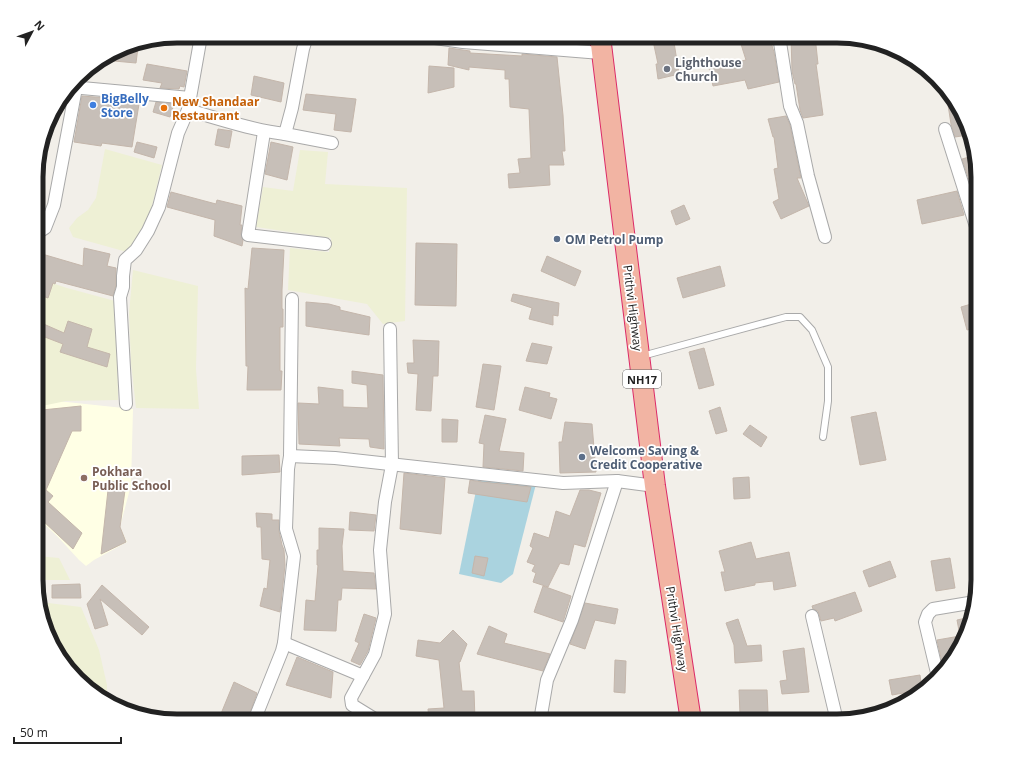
<svg xmlns="http://www.w3.org/2000/svg" width="1014" height="757" font-family="'Open Sans',sans-serif">
	<rect width="100%" height="100%" fill="#f2efe9"/>
	<path fill="#ffffe5" d="M 57,401 L 133,409 L 131,485 L 120,527 L 127,542 L 94,560 L 86,566 L 79,560 L 57,536 L 46,526 L 36,520 L 37,405 Z"/>
	<g fill="#eef0d5">
		<path d="M 105,149 L 162,165 L 151,210 L 142,231 L 127,252 L 73,237 L 69,228 L 77,218 L 88,210 L 96,198 Z"/>
		<path d="M 300,150 L 328,152 L 325,184 L 407,188 L 405,321 L 383,324 L 367,304 L 288,290 L 290,248 L 329,252 L 331,238 L 256,227 L 263,187 L 293,191 Z"/>
		<path d="M 133,270 L 198,286 L 196,369 L 199,409 L 136,408 L 131,363 L 129,313 Z"/>
		<path d="M 37,278 L 67,288 L 115,301 L 117,328 L 118,400 L 66,401 L 37,407 Z"/>
		<path d="M 36,556 L 59,558 L 70,580 L 39,580 L 40,602 L 81,607 L 99,650 L 107,685 L 107,700 L 84,686 L 51,642 L 36,589 Z"/>
	</g>
	<path fill="#aad3df" d="M 479,476 L 536,484 L 513,574 L 501,583 L 459,574 Z"/>
	<g fill="#c7bfb8" stroke="#c4b6ab">
		<path d="M 523,36 L 554,36 L 555,42 L 523,39 Z"/>
		<path d="M 652,36 L 673,36 L 679,74 L 658,79 L 656,64 L 658,64 Z"/>
		<path d="M 758,36 L 769,36 L 774,52 L 779,82 L 748,89 L 745,80 L 713,86 L 709,68 L 746,60 L 740,41 Z"/>
		<path d="M 791,36 L 815,36 L 818,64 L 816,64 L 823,115 L 803,118 L 800,110 L 796,84 L 795,84 L 792,71 Z"/>
		<path d="M 127,46 L 138,47 L 136,63 L 103,60 Z"/>
		<path d="M 449,48 L 470,51 L 470,53 L 522,56 L 522,54 L 557,57 L 563,115 L 565,151 L 562,151 L 564,165 L 549,165 L 550,185 L 509,188 L 508,174 L 520,173 L 518,159 L 531,158 L 529,109 L 510,107 L 509,79 L 505,79 L 505,70 L 469,67 L 469,70 L 448,65 Z"/>
		<path d="M 147,64 L 187,71 L 184,87 L 180,86 L 179,89 L 160,88 L 162,83 L 143,80 Z"/>
		<path d="M 429,66 L 454,68 L 454,87 L 428,93 Z"/>
		<path d="M 254,76 L 284,83 L 281,102 L 251,95 Z"/>
		<path d="M 946,92 L 964,115 L 968,135 L 955,137 L 951,124 Z"/>
		<path d="M 306,94 L 356,99 L 351,132 L 334,130 L 336,114 L 303,110 Z"/>
		<path d="M 82,96 L 107,98 L 139,104 L 132,147 L 102,143 L 101,146 L 74,142 Z"/>
		<path d="M 156,102 L 174,104 L 170,117 L 153,112 Z"/>
		<path d="M 786,116 L 790,125 L 801,178 L 797,178 L 809,206 L 781,219 L 773,202 L 779,199 L 774,169 L 778,168 L 774,137 L 773,137 L 768,119 Z"/>
		<path d="M 218,129 L 232,131 L 229,148 L 215,145 Z"/>
		<path d="M 137,142 L 157,147 L 154,158 L 134,152 Z"/>
		<path d="M 271,142 L 293,147 L 287,180 L 265,174 Z"/>
		<path d="M 973,156 L 978,181 L 970,183 L 962,159 Z"/>
		<path d="M 957,191 L 964,215 L 922,224 L 917,200 Z"/>
		<path d="M 171,192 L 216,204 L 217,200 L 242,206 L 240,225 L 242,225 L 241,234 L 243,240 L 242,246 L 214,236 L 215,220 L 167,207 Z"/>
		<path d="M 684,205 L 690,219 L 676,225 L 671,211 Z"/>
		<path d="M 416,243 L 457,244 L 456,306 L 415,305 Z"/>
		<path d="M 84,248 L 110,254 L 107,266 L 116,268 L 116,285 L 113,296 L 56,281 L 55,284 L 53,283 L 48,298 L 37,294 L 37,273 L 42,254 L 83,266 Z"/>
		<path d="M 252,248 L 284,250 L 282,290 L 282,309 L 283,309 L 283,327 L 280,327 L 280,371 L 282,371 L 281,390 L 247,390 L 248,366 L 246,366 L 245,288 L 248,289 Z"/>
		<path d="M 547,256 L 581,271 L 575,286 L 541,271 Z"/>
		<path d="M 720,266 L 725,286 L 683,298 L 677,278 Z"/>
		<path d="M 513,294 L 559,303 L 558,316 L 553,315 L 553,325 L 529,319 L 532,308 L 511,301 Z"/>
		<path d="M 306,302 L 329,304 L 340,307 L 340,310 L 370,317 L 369,335 L 306,326 Z"/>
		<path d="M 978,302 L 978,327 L 967,330 L 961,307 Z"/>
		<path d="M 68,321 L 92,329 L 87,347 L 110,354 L 107,367 L 60,352 L 63,344 L 37,334 L 37,329 L 39,322 L 64,333 Z"/>
		<path d="M 413,340 L 439,341 L 438,376 L 433,376 L 431,411 L 416,410 L 418,374 L 408,373 L 407,363 L 414,363 Z"/>
		<path d="M 532,343 L 552,347 L 547,364 L 526,361 Z"/>
		<path d="M 704,348 L 714,385 L 699,389 L 689,352 Z"/>
		<path d="M 483,364 L 501,366 L 494,410 L 476,407 Z"/>
		<path d="M 352,371 L 383,375 L 384,449 L 370,447 L 369,439 L 339,438 L 340,446 L 299,444 L 298,403 L 319,404 L 318,387 L 343,390 L 343,407 L 368,408 L 367,385 L 352,383 Z"/>
		<path d="M 525,387 L 550,393 L 549,397 L 557,399 L 551,419 L 519,410 Z"/>
		<path d="M 81,406 L 81,431 L 72,431 L 46,490 L 53,496 L 48,502 L 82,533 L 73,549 L 41,519 L 44,514 L 40,510 L 36,514 L 37,456 L 44,442 L 42,410 Z"/>
		<path d="M 720,407 L 727,431 L 716,434 L 709,411 Z"/>
		<path d="M 876,412 L 886,460 L 860,465 L 851,417 Z"/>
		<path d="M 485,415 L 506,419 L 499,451 L 524,453 L 523,471 L 483,467 L 484,444 L 479,443 Z"/>
		<path d="M 442,419 L 458,420 L 457,442 L 442,442 Z"/>
		<path d="M 565,422 L 592,424 L 596,472 L 560,473 L 559,442 L 562,442 Z"/>
		<path d="M 750,425 L 767,437 L 761,447 L 743,434 Z"/>
		<path d="M 279,455 L 280,472 L 242,475 L 242,456 Z"/>
		<path d="M 404,473 L 445,478 L 441,534 L 400,529 Z"/>
		<path d="M 749,477 L 750,498 L 734,499 L 733,478 Z"/>
		<path d="M 470,480 L 482,482 L 531,487 L 527,502 L 468,493 Z"/>
		<path d="M 109,481 L 126,483 L 120,527 L 126,542 L 101,554 Z"/>
		<path d="M 580,490 L 589,490 L 601,493 L 585,547 L 574,544 L 569,565 L 560,563 L 548,587 L 533,582 L 536,573 L 532,571 L 535,565 L 527,562 L 533,548 L 530,546 L 534,533 L 549,538 L 556,511 L 570,516 Z"/>
		<path d="M 350,512 L 376,515 L 374,531 L 349,530 Z"/>
		<path d="M 256,513 L 272,514 L 272,520 L 279,520 L 279,531 L 282,545 L 284,550 L 285,565 L 280,612 L 260,606 L 264,588 L 267,589 L 270,560 L 262,559 L 261,527 L 257,527 Z"/>
		<path d="M 319,528 L 344,529 L 342,546 L 343,571 L 374,573 L 376,589 L 342,588 L 341,600 L 338,600 L 336,631 L 304,630 L 306,600 L 315,601 L 318,565 L 317,565 L 317,550 L 319,550 Z"/>
		<path d="M 751,542 L 756,559 L 789,552 L 796,586 L 774,590 L 773,581 L 755,583 L 755,585 L 725,591 L 721,572 L 725,572 L 719,551 Z"/>
		<path d="M 475,556 L 488,558 L 484,576 L 472,573 Z"/>
		<path d="M 950,558 L 955,588 L 936,591 L 931,561 Z"/>
		<path d="M 890,561 L 896,577 L 869,587 L 863,571 Z"/>
		<path d="M 80,584 L 81,598 L 52,598 L 52,585 Z"/>
		<path d="M 102,585 L 149,627 L 142,635 L 100,599 L 108,625 L 95,629 L 87,604 Z"/>
		<path d="M 543,586 L 571,596 L 563,622 L 534,612 Z"/>
		<path d="M 855,592 L 862,611 L 835,621 L 834,618 L 821,621 L 818,611 L 813,609 L 812,606 Z"/>
		<path d="M 585,603 L 618,609 L 615,624 L 595,620 L 585,649 L 570,644 Z"/>
		<path d="M 364,614 L 376,618 L 368,651 L 360,665 L 351,661 L 359,643 L 355,641 Z"/>
		<path d="M 971,617 L 967,634 L 944,671 L 937,640 L 960,636 L 957,620 Z"/>
		<path d="M 738,619 L 747,646 L 761,645 L 762,661 L 735,663 L 734,645 L 726,623 Z"/>
		<path d="M 489,626 L 507,634 L 504,643 L 550,654 L 543,671 L 477,654 Z"/>
		<path d="M 453,630 L 467,644 L 460,662 L 459,662 L 462,691 L 474,691 L 475,720 L 429,721 L 428,709 L 444,708 L 439,660 L 416,656 L 418,640 L 440,643 Z"/>
		<path d="M 804,648 L 809,692 L 782,694 L 780,681 L 787,680 L 783,651 Z"/>
		<path d="M 297,657 L 333,672 L 331,698 L 286,685 Z"/>
		<path d="M 615,660 L 626,661 L 625,693 L 614,692 Z"/>
		<path d="M 920,675 L 922,689 L 920,690 L 892,695 L 889,680 Z"/>
		<path d="M 234,682 L 257,693 L 247,721 L 218,721 Z"/>
		<path d="M 739,690 L 767,690 L 768,713 L 740,714 Z"/>
	</g>
	<g fill="none" stroke-linecap="round" stroke-linejoin="round">
		<g stroke="#a9a9a9" stroke-width="8">
			<path id="service" d="M 642,356 L 786,317 L 800,317 L 812,330 L 828,367 L 828,401 L 823,437"/>
		</g>
		<g stroke="#a9a9a9" stroke-width="14">
			<g id="minor">
				<path d="M 421,36 L 463,42 L 601,53"/>
				<path d="M 779,36 L 790,106 L 797,123 L 808,176 L 825,237"/>
				<path d="M 71,87 L 190,98 L 188,110 C 220,119 252,130 285,134 L 292,108 L 303,49 L 307,36"/>
				<path d="M 190,98 L 201,36"/>
				<path d="M 945,129 L 978,233"/>
				<path d="M 264,132 L 248,235 L 325,244"/>
				<path d="M 285,134 L 332,143"/>
				<path d="M 37,233 L 45,228 L 54,205 L 76,88 L 76,81"/>
				<path d="M 126,404 L 120,297 L 123,287 L 123,276 L 125,260 L 136,250 L 148,231 L 159,207 L 178,133 L 188,110"/>
				<path d="M 290,456 L 335,458 L 563,483 L 617,481 L 655,486"/>
				<path d="M 812,616 L 837,721"/>
				<path d="M 284,643 L 363,676"/>
				<path d="M 938,677 L 925,622 L 928,614 L 933,609 L 975,602"/>
				<path d="M 254,721 L 282,651 L 284,643 L 294,556 L 286,529 L 288,469 L 290,456 L 292,299"/>
				<path d="M 378,721 L 352,705 L 351,698 L 375,654 L 385,614 L 380,550 L 385,502 L 392,465 L 390,329"/>
				<path d="M 540,721 L 547,680 L 572,620 L 617,481"/>
			</g>
		</g>
		<g stroke="#dc2a67" stroke-width="22">
			<path id="trunk" d="M 600,36 L 655,486 L 691,721"/>
		</g>
		<use href="#service" stroke="#fff" stroke-width="6"/>
		<use href="#minor" stroke="#fff" stroke-width="12"/>
		<use href="#trunk" stroke="#f2b4a3" stroke-width="20"/>
	</g>
	<circle fill="#6b7280" stroke="#fff" stroke-width="1.5" cx="667" cy="69" r="4"/>
	<circle fill="#3f7fe0" stroke="#fff" stroke-width="1.5" cx="93" cy="105" r="4"/>
	<circle fill="#e8710a" stroke="#fff" stroke-width="1.5" cx="164" cy="108" r="4"/>
	<g fill="#5c6f8a" stroke="#fff" stroke-width="1.5">
		<circle cx="557" cy="239" r="4"/>
		<circle cx="582" cy="457" r="4"/>
	</g>
	<circle fill="#8d6e63" stroke="#fff" stroke-width="1.5" cx="84" cy="478" r="4"/>
	<g text-anchor="middle" dominant-baseline="central" stroke-width="3.5" stroke-linejoin="round" paint-order="stroke">
		<rect fill="#fff" stroke="#646464" stroke-width="1" x="623" y="370" width="38" height="18" rx="3"/>
		<g font-size="11" font-weight="bold" fill="#222">
			<text x="642" y="379">NH17</text>
		</g>
		<g font-size="12" font-weight="bold" fill="#5b616d" stroke="#fff" text-anchor="start">
			<text x="675" y="62">Lighthouse<tspan x="675" dy="14">Church</tspan></text>
		</g>
		<g font-size="12" font-weight="bold" fill="#366cbe" stroke="#fff" text-anchor="start">
			<text x="101" y="98">BigBelly<tspan x="101" dy="14">Store</tspan></text>
		</g>
		<g font-size="12" font-weight="bold" fill="#c56008" stroke="#fff" text-anchor="start">
			<text x="172" y="101">New Shandaar<tspan x="172" dy="14">Restaurant</tspan></text>
		</g>
		<g font-size="12" font-weight="bold" fill="#4e5e75" stroke="#fff" text-anchor="start">
			<text x="565" y="239">OM Petrol Pump</text>
			<text x="590" y="450">Welcome Saving &amp;<tspan x="590" dy="14">Credit Cooperative</tspan></text>
		</g>
		<g font-size="12" fill="#222" stroke="#fff">
			<text transform="translate(633 308) rotate(83)">Prithvi Highway</text>
			<text transform="translate(677 629) rotate(81)">Prithvi Highway</text>
		</g>
		<g font-size="12" font-weight="bold" fill="#785e54" stroke="#fff" text-anchor="start">
			<text x="92" y="471">Pokhara<tspan x="92" dy="14">Public School</tspan></text>
		</g>
	</g>
	<path d="M0 0H1014V757H0ZM177 43H837A134 134 0 0 1 971 177V580A134 134 0 0 1 837 714H177A134 134 0 0 1 43 580V177A134 134 0 0 1 177 43Z" fill="#fff" fill-rule="evenodd"/>
	<path fill="none" stroke="#222" stroke-width="5" d="M177 43H837A134 134 0 0 1 971 177V580A134 134 0 0 1 837 714H177A134 134 0 0 1 43 580V177A134 134 0 0 1 177 43Z"/>
	<g transform="translate(32 32) rotate(49)" stroke="#ffffff" stroke-width="3" paint-order="stroke">
	<path d="M0-3L7 15L0 10L-7 15Z" fill="#222222"/>
	<text y="-6" font-size="11" font-weight="bold" text-anchor="middle" fill="#222222">N</text>
	</g>
	<path d="M14 737v6h107v-6" fill="none" stroke="#222222" stroke-width="2"/>
	<text x="20" y="737" font-size="12" fill="#222222" stroke="#ffffff" stroke-width="3" paint-order="stroke">50 m</text>
</svg>
